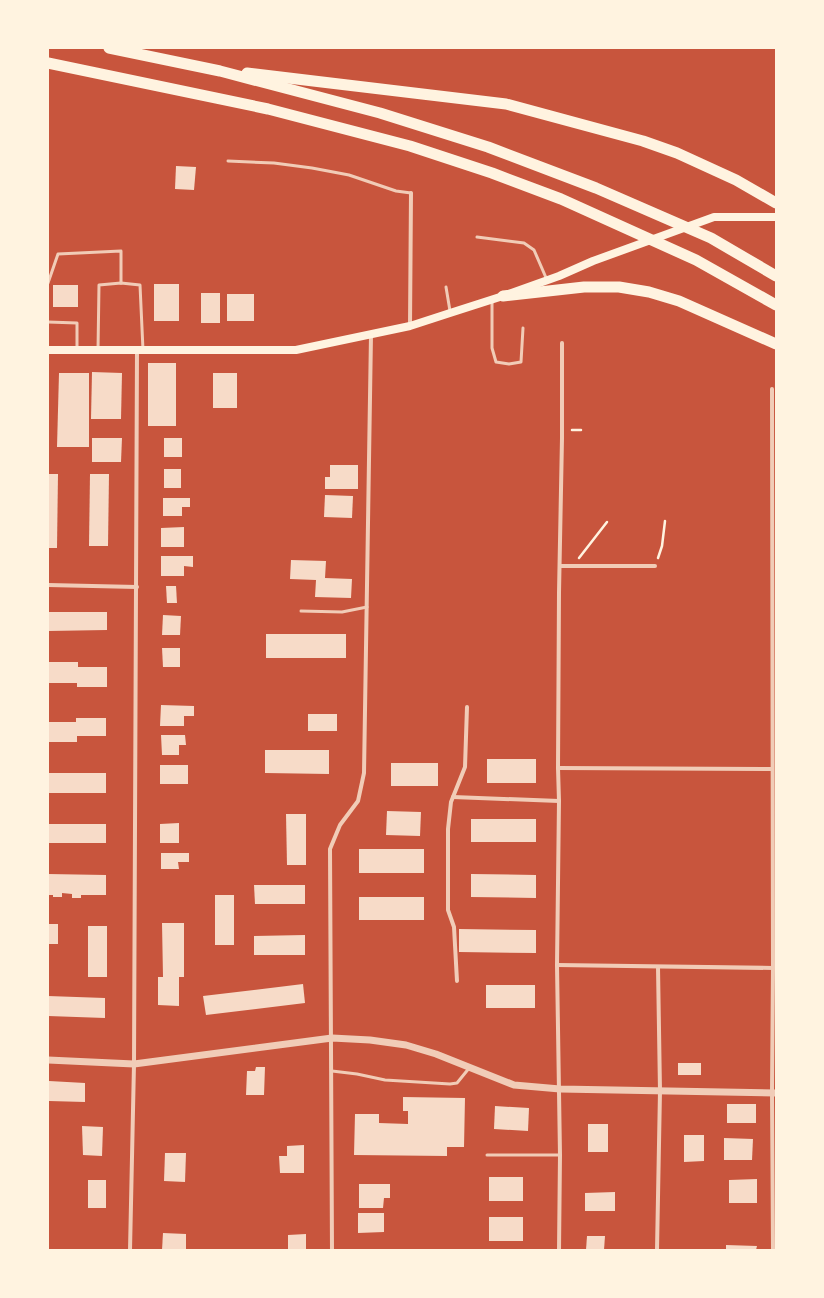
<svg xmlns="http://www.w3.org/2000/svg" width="824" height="1298" font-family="Poppins,sans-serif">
	<rect width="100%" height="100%" fill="#c8553d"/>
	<g fill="#f7dbc8">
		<path d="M 176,166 L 196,167 L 194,190 L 175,189 Z"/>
		<rect x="154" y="284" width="25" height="37"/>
		<rect x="53" y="285" width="25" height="22"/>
		<rect x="201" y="293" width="19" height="30"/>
		<rect x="227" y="294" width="27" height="27"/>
		<rect x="148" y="363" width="28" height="63"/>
		<path d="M 92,372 L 122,373 L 121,419 L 91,419 Z"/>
		<path d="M 59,373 L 89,373 L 89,447 L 57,447 Z"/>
		<rect x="213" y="373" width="24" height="35"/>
		<path d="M 92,438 L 122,438 L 121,462 L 92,462 Z"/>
		<rect x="164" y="438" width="18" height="19"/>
		<path d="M 330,465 L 358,465 L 358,489 L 325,489 L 325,477 L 330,477 Z"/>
		<rect x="164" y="469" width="17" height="19"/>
		<path d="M 48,474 L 58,474 L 57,548 L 48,548 Z"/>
		<path d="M 90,474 L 109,474 L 108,546 L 89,546 Z"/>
		<path d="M 325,495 L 353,496 L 352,518 L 324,517 Z"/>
		<path d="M 163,498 L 190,498 L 190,507 L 182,507 L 182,516 L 163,516 Z"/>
		<path d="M 184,527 L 184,547 L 161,547 L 161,528 Z"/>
		<path d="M 161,556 L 193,556 L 193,567 L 184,566 L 184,576 L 161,576 Z"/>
		<path d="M 291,560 L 326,561 L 325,578 L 352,579 L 351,598 L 315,597 L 316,580 L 290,579 Z"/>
		<path d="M 166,586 L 176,586 L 177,603 L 167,603 Z"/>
		<path d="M 48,612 L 107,612 L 107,630 L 48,631 Z"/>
		<path d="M 163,615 L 181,616 L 180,635 L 162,635 Z"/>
		<rect x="266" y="634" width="80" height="24"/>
		<path d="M 162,648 L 180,648 L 180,667 L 163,667 Z"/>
		<path d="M 48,662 L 78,662 L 78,667 L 107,667 L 107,687 L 77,687 L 77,683 L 48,683 Z"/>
		<path d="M 161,705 L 194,706 L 194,716 L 184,716 L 184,726 L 160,726 Z"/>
		<rect x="308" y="714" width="29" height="17"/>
		<path d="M 76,718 L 106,718 L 106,736 L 77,736 L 77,742 L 48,742 L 48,722 L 76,722 Z"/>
		<path d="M 161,735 L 185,735 L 186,745 L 179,745 L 179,755 L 162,755 Z"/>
		<path d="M 265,750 L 329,750 L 329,774 L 265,773 Z"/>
		<rect x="487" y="759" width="49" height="24"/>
		<rect x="391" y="763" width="47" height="23"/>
		<rect x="160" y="765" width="28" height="19"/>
		<rect x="48" y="773" width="58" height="20"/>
		<path d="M 387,811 L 421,812 L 420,836 L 386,835 Z"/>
		<path d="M 286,814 L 306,814 L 306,865 L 287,865 Z"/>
		<rect x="471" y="819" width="65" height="23"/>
		<path d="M 179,823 L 179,843 L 160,843 L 160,824 Z"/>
		<rect x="48" y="824" width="58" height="19"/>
		<rect x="359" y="849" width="65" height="24"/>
		<path d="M 161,853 L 189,853 L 189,862 L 178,862 L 179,869 L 161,869 Z"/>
		<path d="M 48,874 L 106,875 L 106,895 L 81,895 L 81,898 L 72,898 L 72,894 L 62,893 L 62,897 L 53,897 L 53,895 L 48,895 Z"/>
		<path d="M 471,874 L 536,875 L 536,898 L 471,897 Z"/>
		<path d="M 254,885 L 305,885 L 305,904 L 255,904 Z"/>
		<rect x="215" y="895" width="19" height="50"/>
		<rect x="359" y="897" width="65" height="23"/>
		<path d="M 162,923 L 184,923 L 184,977 L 179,977 L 179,1006 L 158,1005 L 158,977 L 163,977 Z"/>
		<rect x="48" y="924" width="10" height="20"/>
		<rect x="88" y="926" width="19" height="51"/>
		<path d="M 459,929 L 536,930 L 536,953 L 459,952 Z"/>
		<path d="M 305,935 L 305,955 L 254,955 L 254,936 Z"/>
		<path d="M 303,984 L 305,1003 L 206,1015 L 203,996 Z"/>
		<rect x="486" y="985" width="49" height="23"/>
		<path d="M 48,996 L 105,998 L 105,1018 L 48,1016 Z"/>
		<rect x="678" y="1063" width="23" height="12"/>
		<path d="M 256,1067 L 265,1067 L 264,1095 L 246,1095 L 247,1071 L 255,1071 Z"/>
		<path d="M 49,1081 L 85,1083 L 85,1102 L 49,1101 Z"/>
		<path d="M 403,1097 L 465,1098 L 464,1147 L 447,1147 L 447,1156 L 354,1155 L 355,1114 L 379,1114 L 379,1123 L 408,1124 L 408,1111 L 403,1111 Z"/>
		<rect x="727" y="1104" width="29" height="19"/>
		<path d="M 495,1106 L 529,1108 L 528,1131 L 494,1129 Z"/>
		<rect x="588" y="1124" width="20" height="28"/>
		<path d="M 82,1126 L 103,1127 L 102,1156 L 83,1155 Z"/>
		<path d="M 684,1135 L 704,1135 L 704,1161 L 684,1162 Z"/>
		<path d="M 724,1138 L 753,1139 L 752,1160 L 724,1160 Z"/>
		<path d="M 304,1145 L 304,1173 L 280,1173 L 279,1156 L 287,1156 L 287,1146 Z"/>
		<path d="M 165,1153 L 186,1153 L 185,1182 L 164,1181 Z"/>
		<rect x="489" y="1177" width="34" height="24"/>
		<path d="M 757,1179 L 757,1203 L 729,1203 L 729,1180 Z"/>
		<rect x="88" y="1180" width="18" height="28"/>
		<path d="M 359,1184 L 390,1184 L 390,1198 L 384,1198 L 383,1208 L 359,1208 Z"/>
		<path d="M 615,1192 L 615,1211 L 585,1211 L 585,1193 Z"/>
		<path d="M 358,1213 L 384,1213 L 384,1232 L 358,1233 Z"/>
		<rect x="489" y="1217" width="34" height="24"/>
		<path d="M 163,1233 L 186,1234 L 186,1250 L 162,1250 Z"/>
		<path d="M 306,1234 L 306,1250 L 288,1250 L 288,1235 Z"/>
		<path d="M 587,1236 L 605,1236 L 604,1250 L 586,1250 Z"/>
		<path d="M 726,1245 L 757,1246 L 756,1250 L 726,1250 Z"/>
	</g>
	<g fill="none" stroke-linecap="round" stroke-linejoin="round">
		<g stroke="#fff3e0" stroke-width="2.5">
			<path d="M 572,430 L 581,430"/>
			<path d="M 579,558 L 607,522"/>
			<path d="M 658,558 L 662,546 L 665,521"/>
		</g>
		<g stroke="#f1ccb7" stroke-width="3">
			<path d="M 228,161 L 274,163 L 312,168 L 349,175 L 396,191 L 411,193"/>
			<path d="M 477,237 L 524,243 L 534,250 L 547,280"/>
			<path d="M 48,283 L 58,254 L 121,251 L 121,283"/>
			<path d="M 446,287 L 450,311"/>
			<path d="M 492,301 L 492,348 L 496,362 L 509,364 L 521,362 L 523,328"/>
			<path d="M 48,322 L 77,323 L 77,350"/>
			<path d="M 98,350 L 99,285 L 121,283 L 140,285 L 143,350"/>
			<path d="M 301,611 L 342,612 L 367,607"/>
			<path d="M 332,1071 L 357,1074 L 385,1080 L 450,1084 L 457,1083 L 470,1067"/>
			<path d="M 487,1155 L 560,1155"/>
		</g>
		<g stroke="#f1ccb7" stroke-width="4">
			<path d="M 410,326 L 411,193"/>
			<path d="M 772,389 L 773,968 L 772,1092 L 773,1250"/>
			<path d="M 560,566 L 655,566"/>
			<path d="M 48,585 L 137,587"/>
			<path d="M 558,768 L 772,769"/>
			<path d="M 453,797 L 559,801"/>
			<path d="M 557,965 L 773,968"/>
			<path d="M 457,981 L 454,927 L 448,910 L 448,829 L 451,802 L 465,767 L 467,707"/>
			<path d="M 130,1250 L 134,1064 L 137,350"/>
			<path d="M 332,1250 L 330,849 L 340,825 L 358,801 L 364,773 L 371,335"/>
			<path d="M 559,1250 L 560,1155 L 557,965 L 559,801 L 558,768 L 559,593 L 562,438 L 562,343"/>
			<path d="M 657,1250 L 660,1091 L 658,967"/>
		</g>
		<path stroke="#f1ccb7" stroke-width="7" d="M 48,1060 L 134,1064 L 332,1038 L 370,1040 L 406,1045 L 436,1054 L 514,1085 L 560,1089 L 776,1093"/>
		<path stroke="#fff3e0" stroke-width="8" d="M 48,350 L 296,350 L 410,326 L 450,313 L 503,296 L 559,276 L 593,261 L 714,217 L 776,217"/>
		<g stroke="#fff3e0" stroke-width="11">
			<path d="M 109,48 L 220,71 L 380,113 L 488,147 L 596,188 L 711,238 L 776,276"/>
			<path d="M 48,63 L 268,109 L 410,146 L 492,173 L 561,199 L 696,260 L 776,305"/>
			<path d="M 247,73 L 506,104 L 643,141 L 677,153 L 736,180 L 776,203"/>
			<path d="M 503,296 L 584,287 L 619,287 L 649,292 L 679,301 L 776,344"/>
		</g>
	</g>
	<rect width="824" height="1298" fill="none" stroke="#fff3e0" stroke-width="98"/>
</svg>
